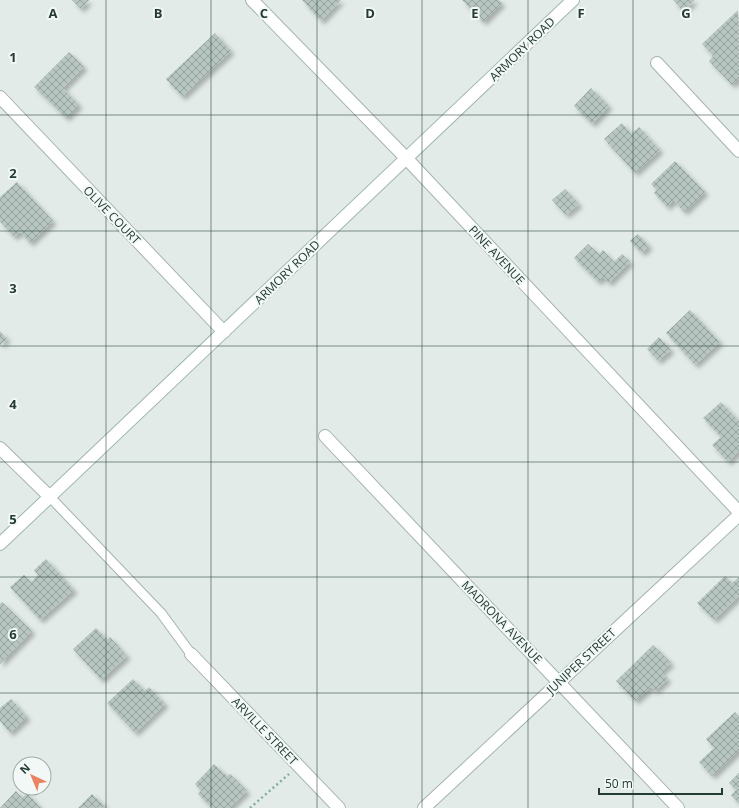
<svg xmlns="http://www.w3.org/2000/svg" width="739" height="808" font-family="'Open Sans',sans-serif">
	<defs>
		<pattern id="building-cross-hatch" width="8" height="8" patternUnits="userSpaceOnUse"><rect width="8" height="8" fill="#b7c6c0"/><path d="M0 0l8 8M0 8l8-8" fill="none" stroke="#94a29d"/></pattern>
		<filter id="shadow"><feDropShadow dx="3.5" dy="3.5" stdDeviation="2" flood-color="#0004"/></filter>
	</defs>
	<rect width="100%" height="100%" fill="#e2ebe7"/>
	<g fill="url(#building-cross-hatch)" filter="url(#shadow)">
		<path d="M 72,0 L 89,0 L 81,9 Z"/>
		<path d="M 302,0 L 341,0 L 321,21 Z"/>
		<path d="M 462,0 L 499,0 L 502,3 L 483,22 Z"/>
		<path d="M 673,0 L 695,0 L 683,11 Z"/>
		<path d="M 738,10 L 739,78 L 732,85 L 709,61 L 713,56 L 702,44 Z"/>
		<path d="M 215,33 L 231,51 L 182,97 L 166,79 Z"/>
		<path d="M 69,52 L 84,67 L 63,88 L 79,105 L 66,118 L 34,87 Z"/>
		<path d="M 591,88 L 609,106 L 592,124 L 574,106 Z"/>
		<path d="M 622,123 L 631,134 L 639,127 L 660,150 L 635,173 L 604,139 Z"/>
		<path d="M 675,161 L 705,192 L 684,212 L 674,200 L 667,207 L 654,193 L 657,190 L 651,184 Z"/>
		<path d="M 17,182 L 53,221 L 30,243 L 20,232 L 14,237 L 0,222 L 0,197 Z"/>
		<path d="M 565,189 L 579,204 L 566,215 L 552,200 Z"/>
		<path d="M 638,234 L 649,246 L 642,253 L 630,241 Z"/>
		<path d="M 588,244 L 599,254 L 603,250 L 614,262 L 622,254 L 630,262 L 609,283 L 603,277 L 598,282 L 574,258 Z"/>
		<path d="M 690,310 L 720,342 L 695,365 L 666,333 Z"/>
		<path d="M 0,331 L 7,339 L 0,345 Z"/>
		<path d="M 659,337 L 671,350 L 658,361 L 647,349 Z"/>
		<path d="M 721,402 L 739,421 L 739,451 L 728,462 L 712,445 L 721,437 L 703,418 Z"/>
		<path d="M 46,559 L 74,590 L 40,620 L 10,587 L 24,575 L 31,582 L 38,575 L 34,570 Z"/>
		<path d="M 725,576 L 732,583 L 739,577 L 739,596 L 714,620 L 697,603 Z"/>
		<path d="M 2,602 L 32,631 L 0,664 L 0,604 Z"/>
		<path d="M 96,628 L 107,640 L 110,637 L 127,656 L 101,680 L 73,649 Z"/>
		<path d="M 653,645 L 671,663 L 661,672 L 668,679 L 655,691 L 651,687 L 635,701 L 616,681 Z"/>
		<path d="M 133,679 L 145,691 L 149,687 L 165,704 L 135,733 L 107,703 Z"/>
		<path d="M 11,699 L 27,717 L 10,733 L 0,721 L 0,708 Z"/>
		<path d="M 735,712 L 739,716 L 739,750 L 712,776 L 699,762 L 714,748 L 706,739 Z"/>
		<path d="M 214,764 L 227,776 L 230,774 L 247,791 L 229,808 L 212,808 L 198,794 L 201,791 L 195,784 Z"/>
		<path d="M 739,773 L 739,803 L 731,795 L 736,790 L 729,783 Z"/>
		<path d="M 16,791 L 22,798 L 27,793 L 41,808 L 0,808 Z"/>
		<path d="M 92,794 L 106,807 L 78,808 Z"/>
	</g>
	<g fill="none" stroke-linecap="round" stroke-linejoin="round">
		<g stroke="#a5b3ae" stroke-width="11">
			<path id="lane" d="M 50,497 L 161,613 L 191,654"/>
		</g>
		<g stroke="#a5b3ae" stroke-width="14">
			<g id="street">
				<path d="M 252,0 L 407,159 L 739,512"/>
				<path d="M 657,63 L 739,151"/>
				<path d="M 0,97 L 224,332"/>
				<path d="M 325,436 L 678,808"/>
				<path d="M 0,448 L 50,497"/>
				<path d="M 191,654 L 339,808"/>
				<path d="M 424,808 L 739,515"/>
			</g>
		</g>
		<g stroke="#a1b6af" stroke-width="14">
			<path id="secondary" d="M 0,544 L 573,0"/>
		</g>
		<path stroke="#84ada0" stroke-width="2.5" stroke-dasharray="2 3" stroke-linecap="butt" d="M 250,808 L 289,774"/>
		<use href="#lane" stroke="#fff" stroke-width="9"/>
		<use href="#street" stroke="#fff" stroke-width="12"/>
		<use href="#secondary" stroke="#fff" stroke-width="12"/>
	</g>
	<path fill="none" stroke="#233b34" stroke-width="1" stroke-opacity="0.55" d="M 106,0 L 106,808M 211,0 L 211,808M 317,0 L 317,808M 422,0 L 422,808M 528,0 L 528,808M 633,0 L 633,808M 0,115 L 739,115M 0,231 L 739,231M 0,346 L 739,346M 0,462 L 739,462M 0,577 L 739,577M 0,693 L 739,693"/>
	<g text-anchor="middle" dominant-baseline="central" stroke-width="4" stroke-linejoin="round" paint-order="stroke">
		<g font-size="12" fill="#233b34" stroke="#f2f8f5">
			<text transform="translate(522 49) rotate(-44)">ARMORY ROAD</text>
			<text transform="translate(112 215) rotate(46)">OLIVE COURT</text>
			<text transform="translate(497 255) rotate(47)">PINE AVENUE</text>
			<text transform="translate(287 272) rotate(-44)">ARMORY ROAD</text>
			<text transform="translate(502 622) rotate(46)">MADRONA AVENUE</text>
			<text transform="translate(581 661) rotate(-43)">JUNIPER STREET</text>
			<text transform="translate(265 731) rotate(46)">ARVILLE STREET</text>
		</g>
	</g>
	<g font-size="13" text-anchor="middle" font-weight="bold" fill="#233b34" stroke="#f2f8f5" stroke-width="4" stroke-linejoin="round" paint-order="stroke">
		<text x="53" y="18">A</text>
		<text x="158" y="18">B</text>
		<text x="264" y="18">C</text>
		<text x="370" y="18">D</text>
		<text x="475" y="18">E</text>
		<text x="581" y="18">F</text>
		<text x="686" y="18">G</text>
		<text x="13" y="62">1</text>
		<text x="13" y="178">2</text>
		<text x="13" y="293">3</text>
		<text x="13" y="409">4</text>
		<text x="13" y="524">5</text>
		<text x="13" y="639">6</text>
	</g>
	<g transform="translate(32 776) rotate(316)"><circle r="19" fill="#f2f8f5" stroke="#9faca8"/>
	<path d="M0-3L7 15L0 10L-7 15Z" fill="#e98362"/>
	<text y="-6" font-size="11" font-weight="bold" text-anchor="middle" fill="#233b34">N</text>
	</g>
	<path d="M599 788v6h123v-6" fill="none" stroke="#233b34" stroke-width="2"/>
	<text x="605" y="788" font-size="12" fill="#233b34" stroke="#f2f8f5" stroke-width="3" paint-order="stroke">50 m</text>
</svg>
